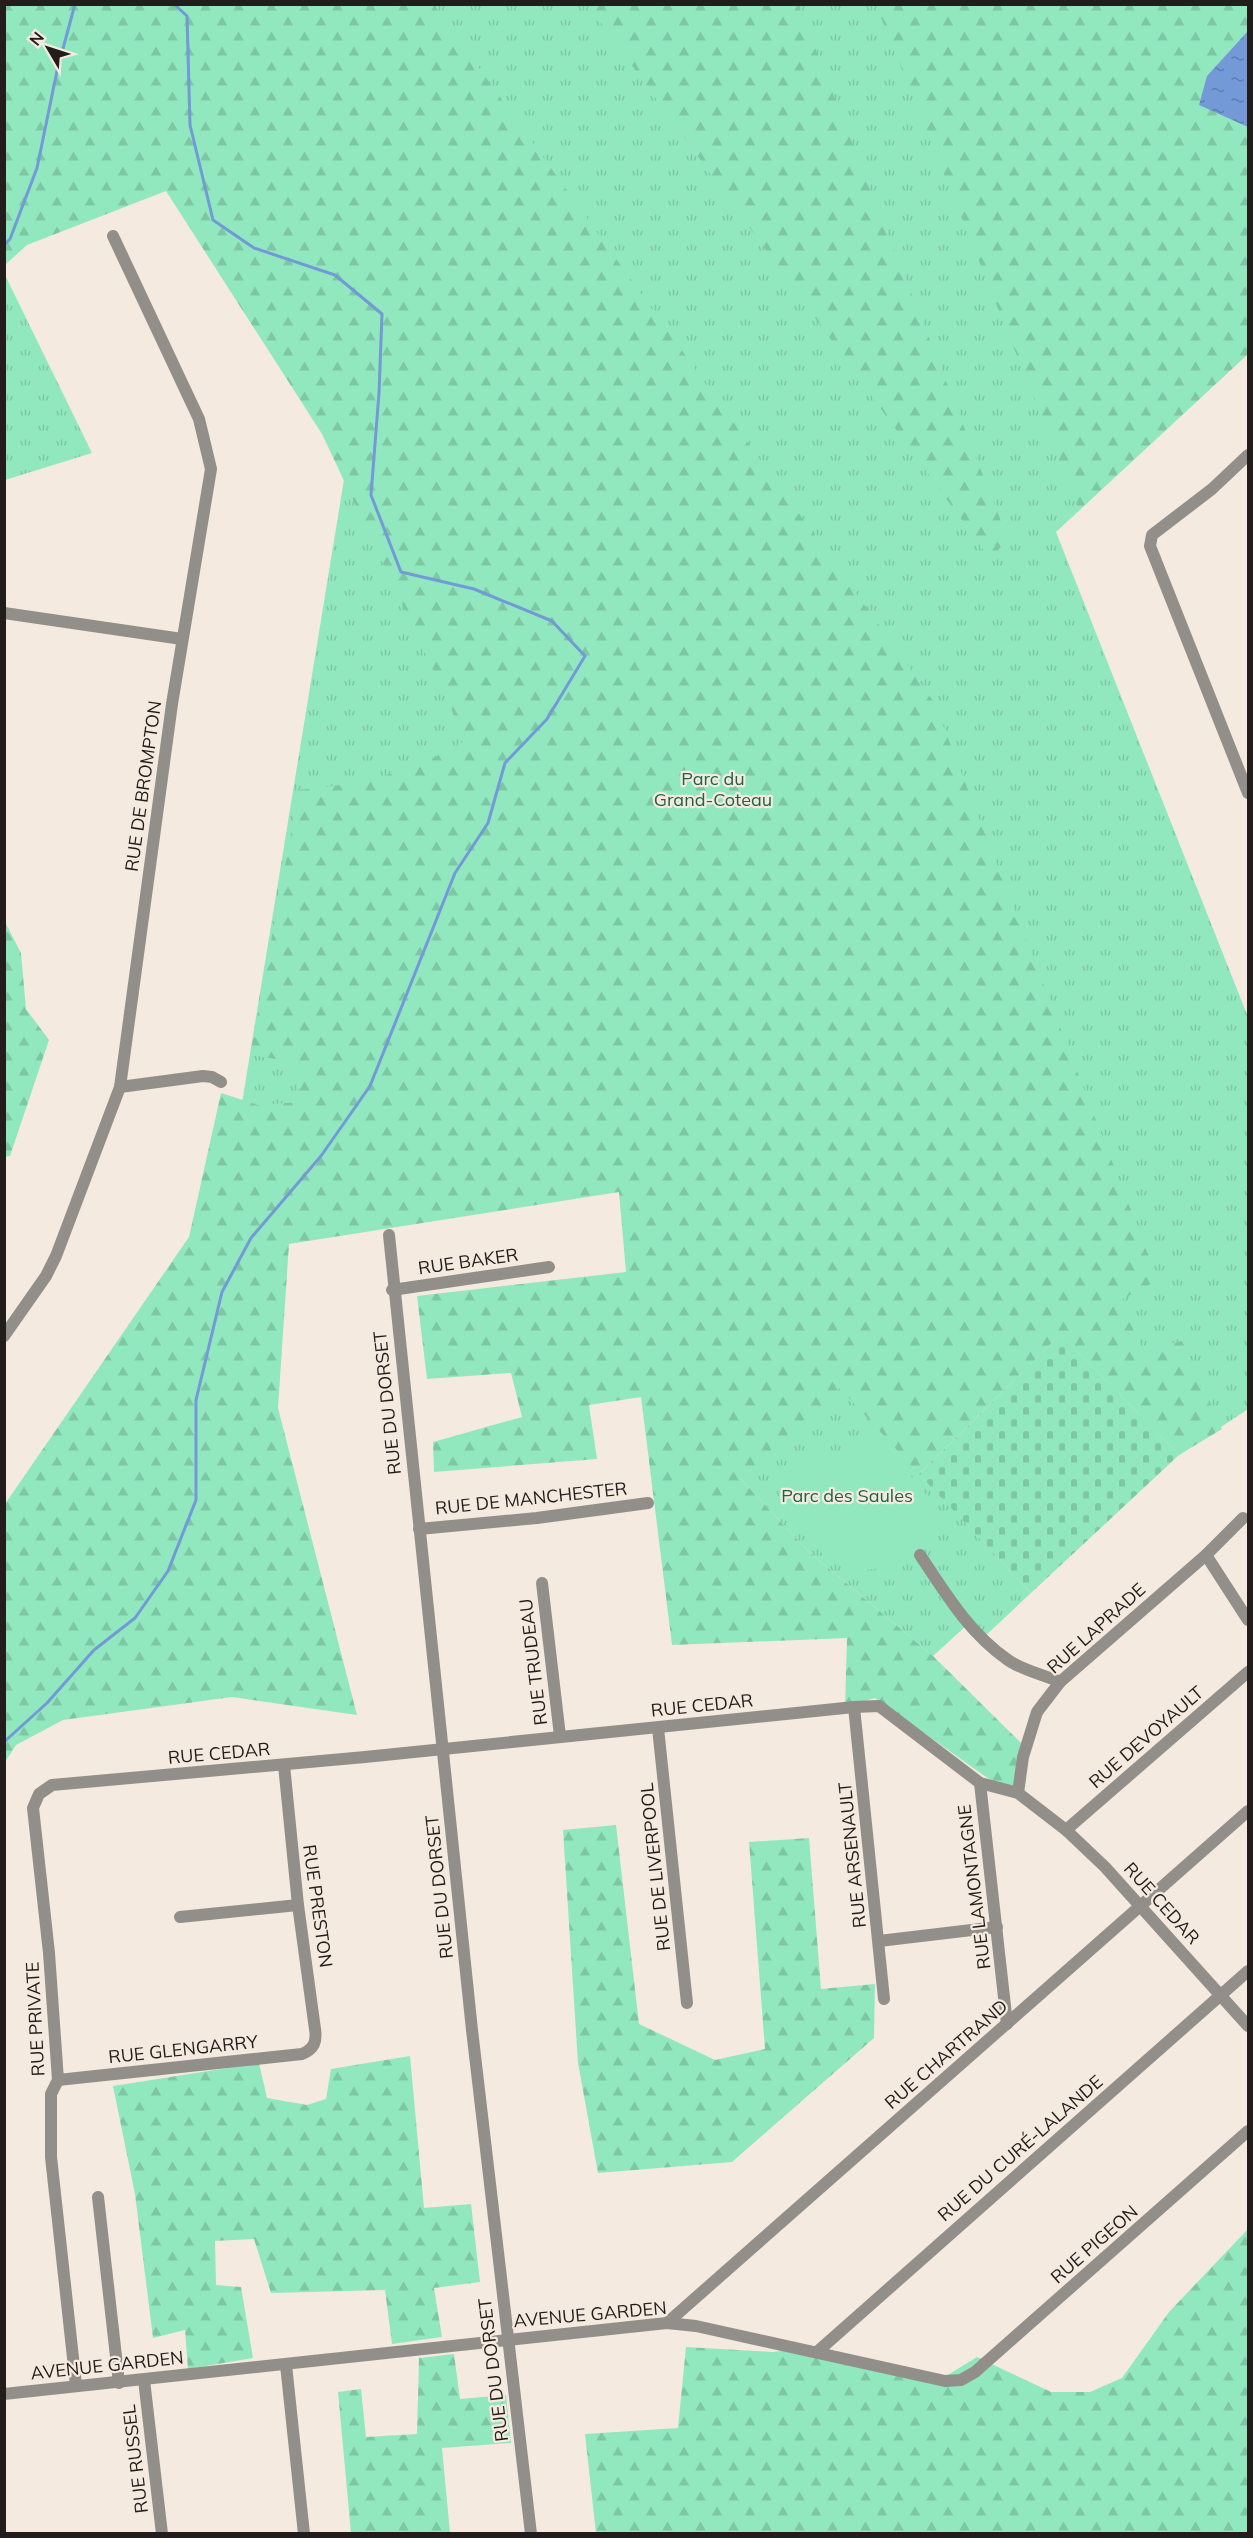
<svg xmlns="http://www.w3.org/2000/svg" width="1253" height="2538" font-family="Mulish,sans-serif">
	<defs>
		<pattern id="grass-tufts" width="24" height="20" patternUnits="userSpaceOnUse" patternTransform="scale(1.5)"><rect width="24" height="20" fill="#91e8bf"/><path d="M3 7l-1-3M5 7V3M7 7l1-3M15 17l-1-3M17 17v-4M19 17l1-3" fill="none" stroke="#7dc7a4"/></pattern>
		<pattern id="forest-firs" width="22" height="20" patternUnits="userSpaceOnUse" patternTransform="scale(1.5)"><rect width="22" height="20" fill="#91e8bf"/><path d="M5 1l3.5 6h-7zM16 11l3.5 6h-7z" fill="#7dc7a4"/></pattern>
		<pattern id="cemetery-stones" width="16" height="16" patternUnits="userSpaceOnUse" patternTransform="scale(1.5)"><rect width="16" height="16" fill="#91e8bf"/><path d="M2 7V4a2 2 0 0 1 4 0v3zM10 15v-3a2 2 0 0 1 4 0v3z" fill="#7dc7a4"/></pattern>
		<pattern id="water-ripples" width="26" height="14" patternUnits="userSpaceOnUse" patternTransform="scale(1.5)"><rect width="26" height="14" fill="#7399d7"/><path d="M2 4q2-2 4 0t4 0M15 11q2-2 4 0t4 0" fill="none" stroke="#5e7cae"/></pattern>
	</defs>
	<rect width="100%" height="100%" fill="#f5eadf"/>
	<g fill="url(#grass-tufts)">
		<path d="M 4,5 L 1248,5 L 1248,354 L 1056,532 L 1248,1017 L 1248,1409 L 1179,1455 L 1061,1334 L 919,1473 L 1031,1593 L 985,1636 L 966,1626 L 933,1656 L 808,1551 L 740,1478 L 642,1397 L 619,1192 L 224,1213 L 347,461 L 172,174 Z"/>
		<path d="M 5,275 L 92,453 L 5,480 L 4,480 Z"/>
	</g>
	<g fill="url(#forest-firs)">
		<path d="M 5,5 L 434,5 L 934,702 L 1158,1280 L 1119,1301 L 1143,1349 L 1184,1341 L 1201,1389 L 1222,1429 L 1179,1455 L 1061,1334 L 919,1474 L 840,1388 L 740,1478 L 808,1551 L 933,1656 L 1021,1743 L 1013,1792 L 986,1777 L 875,1698 L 845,1707 L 847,1638 L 672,1645 L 641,1397 L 589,1405 L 597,1459 L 434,1472 L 433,1442 L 522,1417 L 511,1373 L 427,1379 L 417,1296 L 626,1272 L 619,1192 L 289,1244 L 278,1408 L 357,1715 L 232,1697 L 63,1720 L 16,1745 L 5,1762 L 5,1504 L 189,1237 L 221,1093 L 258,1105 L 300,1102 L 295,1062 L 250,1055 L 299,790 L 366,782 L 424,763 L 466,740 L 322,434 L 166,191 L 27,245 L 5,265 Z"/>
		<path d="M 588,5 L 798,5 L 1008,539 L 990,559 Z"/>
		<path d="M 876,5 L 1248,5 L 1248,31 L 1207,76 L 1200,105 L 1248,127 L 1248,354 L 1079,510 Z"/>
		<path d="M 4,920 L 21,953 L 26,1009 L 49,1040 L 10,1156 L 5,1157 Z"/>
		<path d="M 616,1825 L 639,2024 L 715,2060 L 765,2049 L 749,1842 L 809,1838 L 821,1989 L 875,1984 L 874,2038 L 732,2162 L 598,2173 L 578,2063 L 563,1830 Z"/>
		<path d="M 410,2056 L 424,2208 L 471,2204 L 480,2282 L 434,2288 L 442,2337 L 392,2344 L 385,2290 L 271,2293 L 254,2239 L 215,2241 L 216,2285 L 241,2287 L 253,2358 L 188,2369 L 185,2330 L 153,2338 L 135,2194 L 113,2086 L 259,2063 L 267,2098 L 307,2105 L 326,2099 L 331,2069 Z"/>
		<path d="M 1248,2229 L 1248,2533 L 596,2533 L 585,2434 L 678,2428 L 686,2347 L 773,2352 L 816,2347 L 946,2376 L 977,2357 L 1051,2392 L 1090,2392 L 1122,2378 L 1169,2312 Z"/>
		<path d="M 454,2354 L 460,2399 L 506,2395 L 511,2443 L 442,2448 L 450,2533 L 351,2533 L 338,2392 L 361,2389 L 366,2437 L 417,2434 L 419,2358 Z"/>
	</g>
	<path fill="url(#cemetery-stones)" d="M 1061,1334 L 1179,1455 L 1031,1593 L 919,1474 Z"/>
	<path fill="#91e8bf" d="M 867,1436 L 878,1437 L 930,1499 L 925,1504 L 940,1522 C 902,1592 819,1581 790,1510 L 806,1497 L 790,1478 L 820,1452 L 832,1466 Z"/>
	<path fill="url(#water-ripples)" d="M 1248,31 L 1248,127 L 1199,105 L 1207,76 Z"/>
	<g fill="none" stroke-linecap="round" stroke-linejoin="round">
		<g stroke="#7399d7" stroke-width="3">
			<path d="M 4,245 L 10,239 L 37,168 L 57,71 L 75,4"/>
			<path d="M 4,1742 L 47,1703 L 94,1650 L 135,1618 L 168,1571 L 196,1500 L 196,1400 L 222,1292 L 251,1238 L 321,1156 L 370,1086 L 455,873 L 488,823 L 505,763 L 547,719 L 585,656 L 552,621 L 474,589 L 401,572 L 371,495 L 379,393 L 382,314 L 335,275 L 254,248 L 213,220 L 190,125 L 187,16 L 174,4"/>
		</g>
		<g stroke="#928f8a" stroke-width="12">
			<path d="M 1248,455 L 1212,489 L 1152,535 L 1150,546 L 1248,793"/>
			<path d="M 4,613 L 182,639"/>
			<path d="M 120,1087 L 203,1076 L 212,1077 L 221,1082"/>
			<path d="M 389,1235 L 472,2030 L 531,2534"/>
			<path d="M 392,1290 L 549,1267"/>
			<path d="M 4,1336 L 46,1276 L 56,1256 L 120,1087 L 172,704 L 211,469 L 199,419 L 113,236"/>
			<path d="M 419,1529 L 537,1518 L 648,1503"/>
			<path d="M 920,1555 C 946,1594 969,1633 1008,1660 C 1022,1670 1044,1675 1060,1682"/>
			<path d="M 1206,1555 L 1248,1620"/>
			<path d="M 542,1583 L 560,1736"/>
			<path d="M 854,1707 L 884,1999"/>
			<path d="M 658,1728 L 687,2003"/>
			<path d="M 980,1783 L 1007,2024"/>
			<path d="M 1018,1793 L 1023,1757 L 1037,1712 L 1060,1682 L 1206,1555 L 1243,1518"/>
			<path d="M 1066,1830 L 1248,1672"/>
			<path d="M 180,1917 L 298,1905"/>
			<path d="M 879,1941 L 997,1927"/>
			<path d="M 58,2080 L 302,2054 C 314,2049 317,2042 315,2029 L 298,1905 L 284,1765"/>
			<path d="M 98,2197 L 119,2383"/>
			<path d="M 667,2323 L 1248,1811"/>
			<path d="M 817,2352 L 1248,1971"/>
			<path d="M 286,2365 L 304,2534"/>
			<path d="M 144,2380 L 162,2534"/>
			<path d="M 76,2385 L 51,2157 L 51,2094 L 58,2080 L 49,1953 L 33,1808 L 39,1794 L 52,1785 L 365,1757 L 854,1707 L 879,1706 L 980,1783 L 1018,1793 L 1066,1830 L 1105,1867 L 1248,2026"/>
			<path d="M 4,2394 L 667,2323 L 696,2326 L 945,2381 L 961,2380 L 975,2372 L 1248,2131"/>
		</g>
	</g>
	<g text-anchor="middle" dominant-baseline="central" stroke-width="4.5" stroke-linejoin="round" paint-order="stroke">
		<g font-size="18" fill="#206147" stroke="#f5eadf">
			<text x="713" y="778">Parc du<tspan x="713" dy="21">Grand-Coteau</tspan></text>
			<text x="847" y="1495">Parc des Saules</text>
		</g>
		<g font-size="18" fill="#221d1a" stroke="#f5eadf">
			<text transform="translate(143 786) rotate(-82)">RUE DE BROMPTON</text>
			<text transform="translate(468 1261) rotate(-8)">RUE BAKER</text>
			<text transform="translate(387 1403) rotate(-96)">RUE DU DORSET</text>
			<text transform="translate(531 1498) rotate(-6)">RUE DE MANCHESTER</text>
			<text transform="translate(1096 1628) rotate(-42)">RUE LAPRADE</text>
			<text transform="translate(533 1662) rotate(-97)">RUE TRUDEAU</text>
			<text transform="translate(702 1705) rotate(-6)">RUE CEDAR</text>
			<text transform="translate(1146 1737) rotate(-41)">RUE DEVOYAULT</text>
			<text transform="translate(219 1753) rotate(-5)">RUE CEDAR</text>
			<text transform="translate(852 1855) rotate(-96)">RUE ARSENAULT</text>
			<text transform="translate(655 1867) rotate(-96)">RUE DE LIVERPOOL</text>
			<text transform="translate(439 1887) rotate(-96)">RUE DU DORSET</text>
			<text transform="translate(974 1887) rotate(-97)">RUE LAMONTAGNE</text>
			<text transform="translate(1162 1903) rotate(48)">RUE CEDAR</text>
			<text transform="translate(318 1906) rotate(82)">RUE PRESTON</text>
			<text transform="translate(35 2019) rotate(-93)">RUE PRIVATE</text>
			<text transform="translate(183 2049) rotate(-6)">RUE GLENGARRY</text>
			<text transform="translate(946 2054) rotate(-41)">RUE CHARTRAND</text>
			<text transform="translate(1020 2148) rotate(-41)">RUE DU CURÉ-LALANDE</text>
			<text transform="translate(1094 2244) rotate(-41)">RUE PIGEON</text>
			<text transform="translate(590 2314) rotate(-5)">AVENUE GARDEN</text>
			<text transform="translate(107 2365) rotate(-6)">AVENUE GARDEN</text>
			<text transform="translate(493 2370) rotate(-97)">RUE DU DORSET</text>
			<text transform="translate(135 2459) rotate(-97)">RUE RUSSEL</text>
		</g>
	</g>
	<rect width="1253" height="2538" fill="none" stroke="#221d1a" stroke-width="12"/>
	<g transform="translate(48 48) rotate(309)" stroke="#f5eadf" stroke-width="4.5" paint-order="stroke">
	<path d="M0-4.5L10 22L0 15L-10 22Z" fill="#221d1a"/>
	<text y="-9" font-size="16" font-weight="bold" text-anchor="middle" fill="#221d1a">N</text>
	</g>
</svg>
